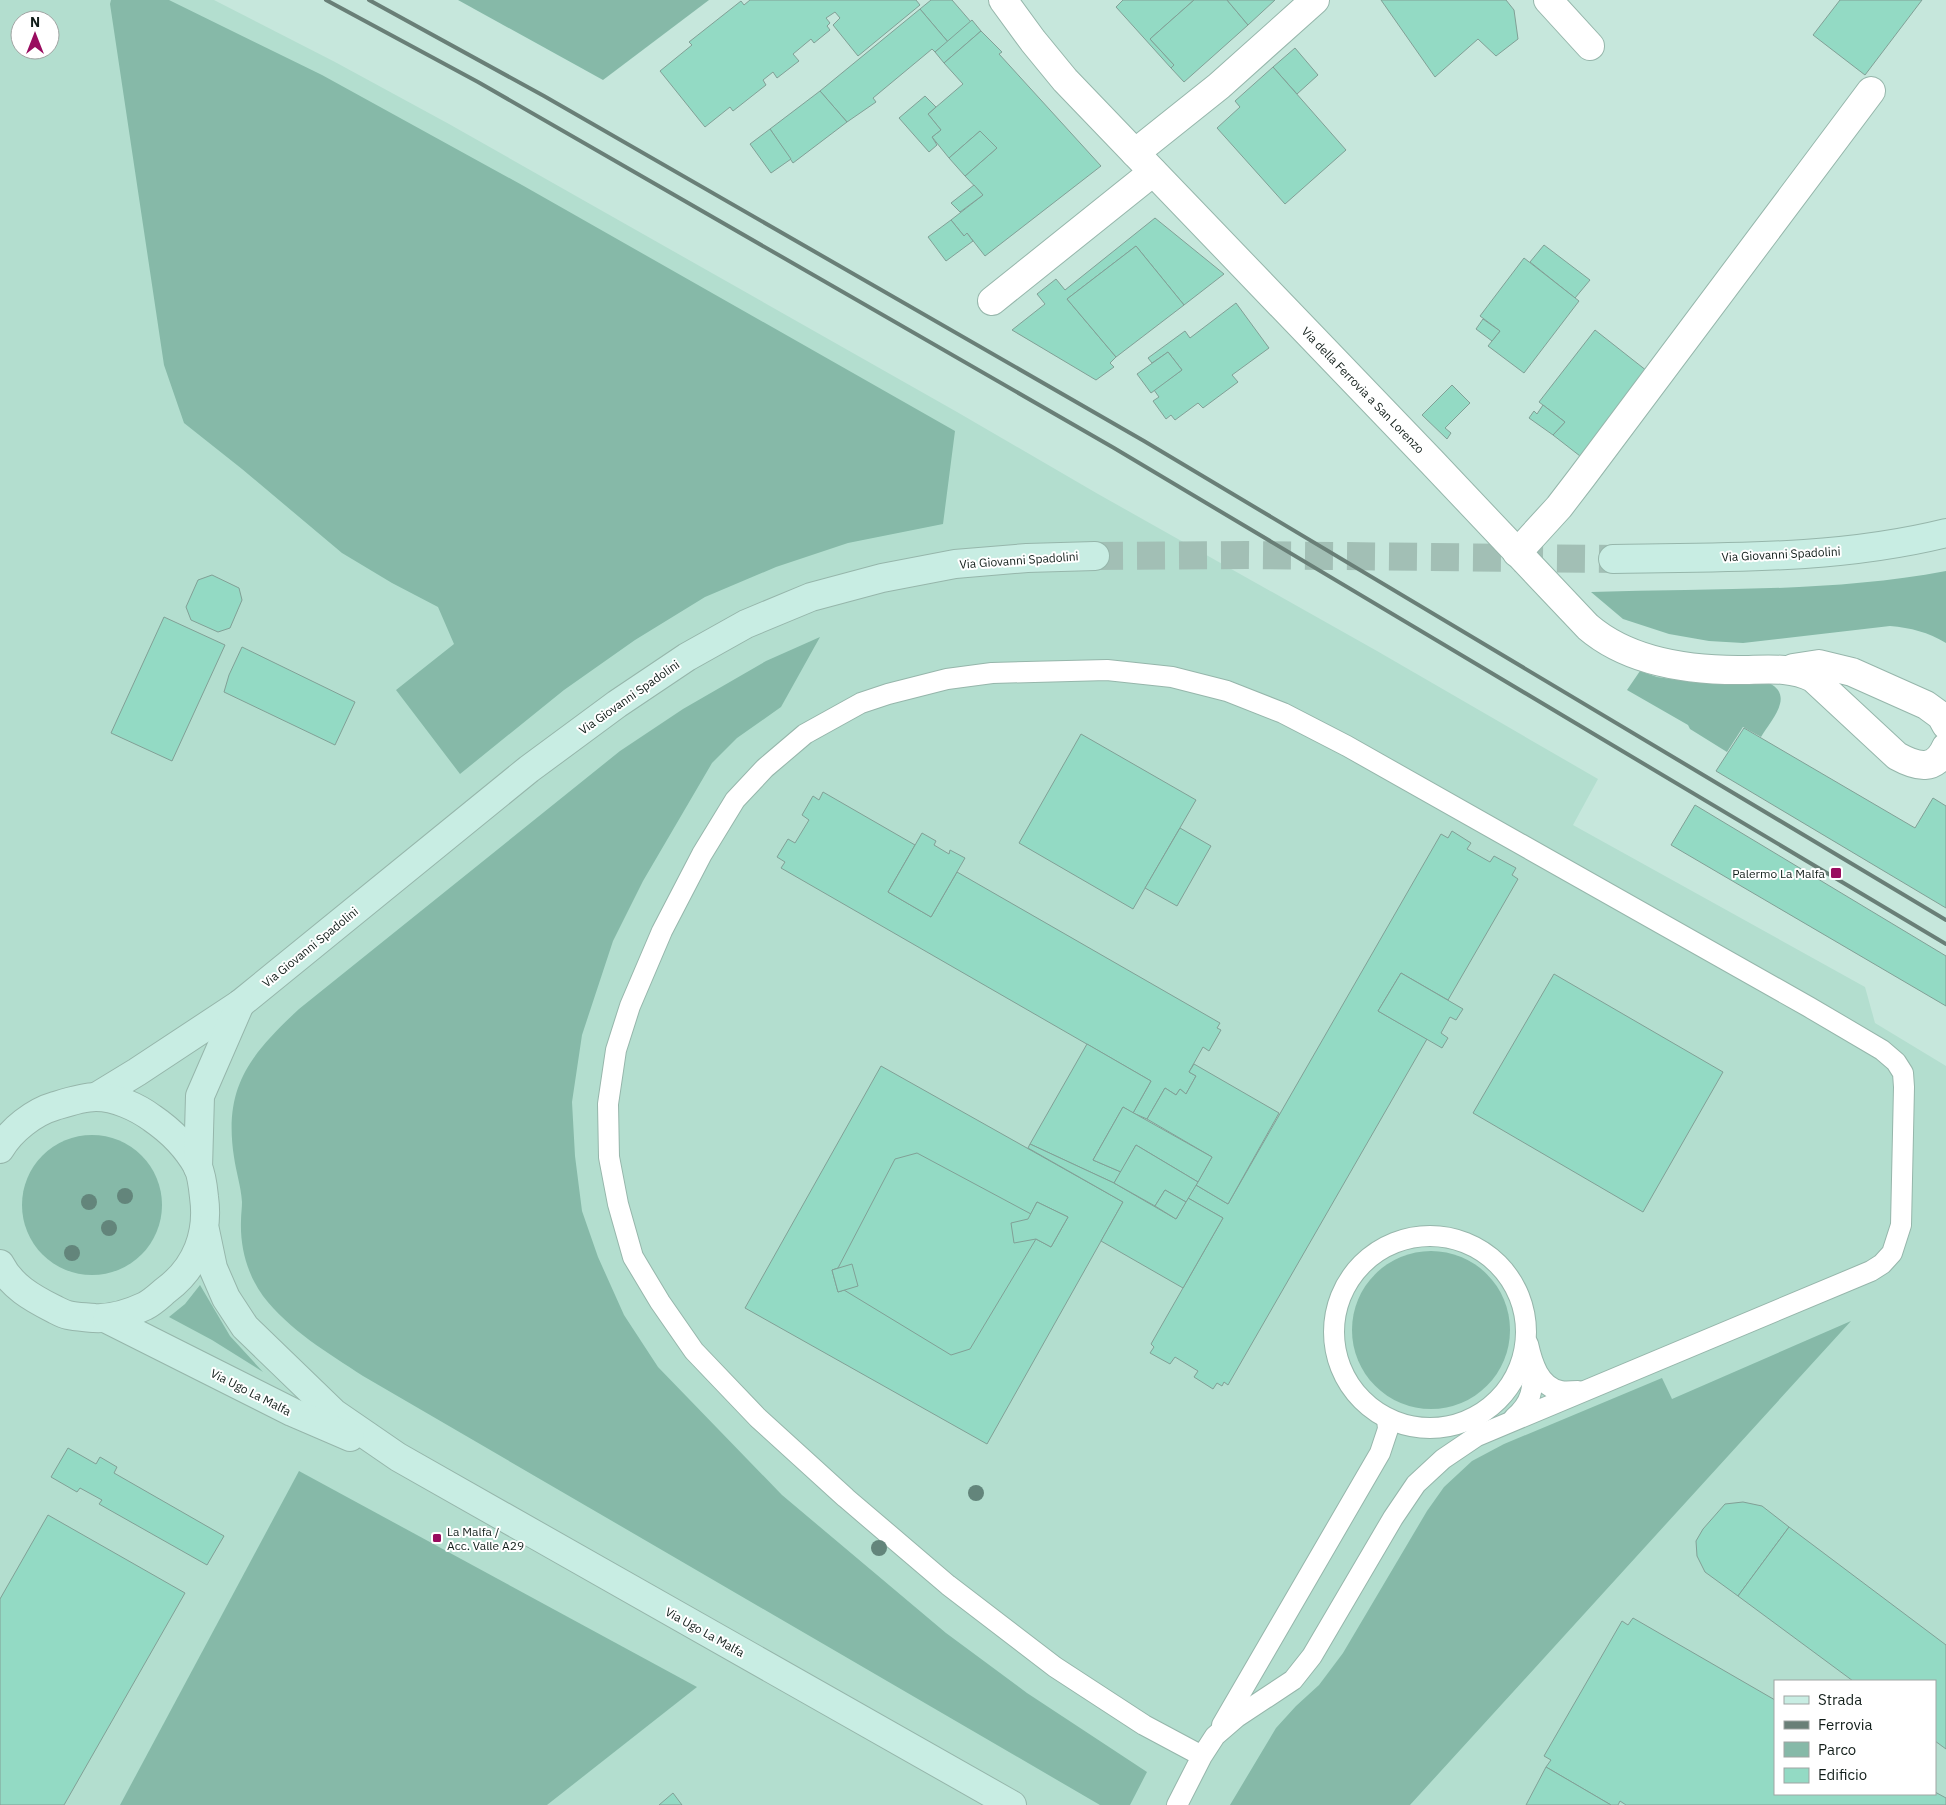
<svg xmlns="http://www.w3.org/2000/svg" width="1946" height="1805" font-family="'IBM Plex Sans',sans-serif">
	<rect width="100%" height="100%" fill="#c6e7dc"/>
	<path fill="#b3decf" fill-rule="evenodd" d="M 0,0 L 214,0 L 335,62 L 449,124 L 957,412 L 1098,494 L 1377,651 L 1598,779 L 1573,825 L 1865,987 L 1875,1023 L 1946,1066 L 1946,1805 L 0,1805 ZM 20,20 L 50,20 L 50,50 L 20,50 ZM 1775,1681 L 1935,1681 L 1935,1794 L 1775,1794 Z"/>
	<g fill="#86b9a8">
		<path d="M 111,0 L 169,0 L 322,75 L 522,185 L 955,431 L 943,524 L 848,543 L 776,567 L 705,597 L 635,640 L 564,690 L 460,774 L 396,690 L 454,644 L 438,607 L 392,583 L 342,553 L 242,469 L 184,423 L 164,365 L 110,4 Z"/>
		<path d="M 458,0 L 709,0 L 603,80 Z"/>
		<path d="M 1946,571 L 1946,643 C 1928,632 1911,628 1890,626 L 1743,643 L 1709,641 L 1669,634 L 1623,619 L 1591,592 C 1710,588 1829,593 1946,571 Z"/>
		<path d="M 820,637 L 781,707 L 737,738 L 712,763 L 643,881 L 613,941 L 582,1035 L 572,1102 L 575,1156 L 582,1211 L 598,1257 L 624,1315 L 658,1367 L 782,1495 L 946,1633 L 1027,1693 L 1147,1772 L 1130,1805 L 1100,1805 L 363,1376 C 328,1353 289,1330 263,1296 C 247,1274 240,1247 241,1221 C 241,1214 242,1208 242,1202 C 241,1186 236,1172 234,1157 C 223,1086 251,1054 299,1009 L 620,751 L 683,709 L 766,661 Z"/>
		<path d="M 1640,671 L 1657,677 L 1699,683 L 1769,683 C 1795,696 1771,720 1761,737 L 1743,727 L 1727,752 L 1690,729 L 1688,725 L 1627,690 Z"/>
		<circle cx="92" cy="1205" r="70"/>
		<circle cx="1431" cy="1330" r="79"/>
		<path d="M 200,1285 L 230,1336 L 263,1372 L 212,1340 L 169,1317 L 185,1304 Z"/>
		<path d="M 1851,1321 L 1410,1805 L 1230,1805 L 1276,1728 L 1296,1706 L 1319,1685 L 1343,1653 L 1427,1511 L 1444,1487 L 1472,1461 L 1504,1444 L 1662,1378 L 1672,1399 Z"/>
		<path d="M 299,1471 L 697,1687 L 547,1805 L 120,1805 Z"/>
	</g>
	<g fill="#93dac4" stroke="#81a096">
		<path d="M 750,0 L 916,0 L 920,5 L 858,56 L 833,25 L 840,18 L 835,12 L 826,18 L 830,23 L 827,26 L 830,30 L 814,43 L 811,39 L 793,54 L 799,61 L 777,78 L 773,72 L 763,80 L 766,85 L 733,111 L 730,107 L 705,127 L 660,71 L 692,45 L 689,42 L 741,1 L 744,5 Z"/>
		<path d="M 931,0 L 952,0 L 971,22 L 948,42 L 920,9 Z"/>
		<path d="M 1123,0 L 1194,0 L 1150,39 L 1174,65 L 1171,68 L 1116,7 Z"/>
		<path d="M 1194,0 L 1227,0 L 1248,25 L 1184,82 L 1171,68 L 1174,65 L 1150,39 Z"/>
		<path d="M 1227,0 L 1275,0 L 1248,25 Z"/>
		<path d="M 1381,0 L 1506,0 L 1514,10 L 1518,39 L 1496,56 L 1478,39 L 1435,77 Z"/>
		<path d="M 1840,0 L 1922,0 L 1865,75 L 1813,35 Z"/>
		<path d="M 920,9 L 948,42 L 935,52 L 932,49 L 873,98 L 876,102 L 847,122 L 820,91 Z"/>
		<path d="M 972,20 L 981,31 L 944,63 L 935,52 Z"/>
		<path d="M 981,31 L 1002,52 L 999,54 L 1101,166 L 985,256 L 967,233 L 964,236 L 951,220 L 983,195 L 965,176 L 997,148 L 980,131 L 949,158 L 932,137 L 941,130 L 928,114 L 963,84 L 944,63 Z"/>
		<path d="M 1295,48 L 1318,75 L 1297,94 L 1273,67 Z"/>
		<path d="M 1273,67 L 1346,150 L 1285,204 L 1217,128 L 1240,107 L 1235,101 Z"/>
		<path d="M 820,91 L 847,122 L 793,163 L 770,129 Z"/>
		<path d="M 925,96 L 936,107 L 928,114 L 941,130 L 932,137 L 937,145 L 929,152 L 899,118 Z"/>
		<path d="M 770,129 L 791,159 L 771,173 L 750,144 Z"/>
		<path d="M 980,131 L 997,148 L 965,176 L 949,158 Z"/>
		<path d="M 974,185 L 983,195 L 960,212 L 951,203 Z"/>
		<path d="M 1155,218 L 1224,274 L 1184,305 L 1136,246 L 1067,299 L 1116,357 L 1110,363 L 1114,367 L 1096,380 L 1012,330 L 1045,304 L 1037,294 L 1056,279 L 1065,290 Z"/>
		<path d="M 951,220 L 964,236 L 967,233 L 973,241 L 946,261 L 928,237 Z"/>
		<path d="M 1544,245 L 1590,280 L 1575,298 L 1530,262 Z"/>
		<path d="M 1136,246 L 1184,305 L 1116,357 L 1067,299 Z"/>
		<path d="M 1524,258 L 1579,301 L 1524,373 L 1488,346 L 1500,331 L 1480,316 Z"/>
		<path d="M 1236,303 L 1269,348 L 1232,375 L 1238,382 L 1203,408 L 1198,403 L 1175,420 L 1171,415 L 1166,419 L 1153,401 L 1159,397 L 1154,390 L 1182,370 L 1168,352 L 1152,363 L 1148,358 L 1185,331 L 1190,338 Z"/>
		<path d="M 1483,319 L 1500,331 L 1492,341 L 1476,329 Z"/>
		<path d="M 1595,330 L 1647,371 L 1580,456 L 1553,435 L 1565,422 L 1539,402 Z"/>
		<path d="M 1168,352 L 1182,370 L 1151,393 L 1137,374 Z"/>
		<path d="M 1452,385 L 1470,403 L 1445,428 L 1451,433 L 1447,439 L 1422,415 Z"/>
		<path d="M 1543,405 L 1565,422 L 1553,435 L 1529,418 L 1534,411 L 1537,414 Z"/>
		<path d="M 212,575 L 239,588 L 242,600 L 230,628 L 218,632 L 191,620 L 186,607 L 198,580 Z"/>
		<path d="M 164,617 L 225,645 L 172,761 L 111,733 Z"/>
		<path d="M 242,647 L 355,702 L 335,745 L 224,692 L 229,675 Z"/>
		<path d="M 1744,728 L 1915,828 L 1933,798 L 1946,806 L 1946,908 L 1716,771 Z"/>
		<path d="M 1081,734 L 1196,800 L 1133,909 L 1019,843 Z"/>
		<path d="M 823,792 L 915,845 L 888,892 L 931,917 L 957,872 L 1220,1023 L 1217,1028 L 1221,1030 L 1209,1051 L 1203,1047 L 1189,1072 L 1196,1076 L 1186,1094 L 1180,1089 L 1176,1095 L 1165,1088 L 1147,1119 L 1133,1113 L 1151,1081 L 781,868 L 785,862 L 777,857 L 788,839 L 795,843 L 809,820 L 802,815 L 813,796 L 819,800 Z"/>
		<path d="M 1695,805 L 1946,956 L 1946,1006 L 1671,845 Z"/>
		<path d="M 1180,828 L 1211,846 L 1177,906 L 1145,888 Z"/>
		<path d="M 1452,831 L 1471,843 L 1467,849 L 1490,862 L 1494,856 L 1516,868 L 1512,875 L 1518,879 L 1448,1000 L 1401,973 L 1378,1011 L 1427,1039 L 1228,1385 L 1224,1382 L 1222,1386 L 1217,1383 L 1213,1389 L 1194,1377 L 1198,1371 L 1175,1357 L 1170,1364 L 1150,1353 L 1154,1347 L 1151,1344 L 1223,1218 L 1188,1198 L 1196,1185 L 1228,1204 L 1441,834 L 1448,838 Z"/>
		<path d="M 922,833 L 936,841 L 934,845 L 949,854 L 950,850 L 965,858 L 931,917 L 888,892 Z"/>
		<path d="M 1401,973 L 1463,1009 L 1456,1020 L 1450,1017 L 1441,1033 L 1448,1038 L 1442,1048 L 1378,1011 Z"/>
		<path d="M 1554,974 L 1723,1072 L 1643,1212 L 1473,1113 Z"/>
		<path d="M 1087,1044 L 1151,1081 L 1133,1113 L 1123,1107 L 1093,1160 L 1121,1172 L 1114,1183 L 1030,1144 Z"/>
		<path d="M 1194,1064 L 1279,1113 L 1228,1204 L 1196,1185 L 1212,1157 L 1147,1119 L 1165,1088 L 1176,1095 L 1180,1089 L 1186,1094 L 1196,1076 L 1189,1072 Z"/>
		<path d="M 881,1066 L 1123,1202 L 987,1444 L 745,1308 Z"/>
		<path d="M 1123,1107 L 1212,1157 L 1198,1182 L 1136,1145 L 1121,1172 L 1093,1160 Z"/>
		<path d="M 1030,1144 L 1114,1183 L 1176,1219 L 1188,1198 L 1223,1218 L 1183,1288 L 1101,1241 L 1123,1202 L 1028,1148 Z"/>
		<path d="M 1136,1145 L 1198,1182 L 1186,1202 L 1165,1190 L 1155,1206 L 1114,1183 Z"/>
		<path d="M 917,1153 L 1031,1214 L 1037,1202 L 1068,1217 L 1051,1247 L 1036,1239 L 970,1349 L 951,1355 L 844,1290 L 838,1292 L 832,1270 L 838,1268 L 895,1159 Z"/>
		<path d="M 1165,1190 L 1186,1202 L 1176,1219 L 1155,1206 Z"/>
		<path d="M 1037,1202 L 1068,1217 L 1051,1247 L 1036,1239 L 1014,1243 L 1011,1223 L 1028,1219 Z"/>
		<path d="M 852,1264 L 858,1286 L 838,1292 L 832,1270 Z"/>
		<path d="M 68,1448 L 96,1464 L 100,1457 L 117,1467 L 114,1473 L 224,1536 L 207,1565 L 99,1504 L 102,1500 L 80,1488 L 77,1492 L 51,1477 Z"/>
		<path d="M 1743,1502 L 1762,1506 L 1789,1527 L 1738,1596 L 1705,1572 L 1697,1556 L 1696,1541 L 1703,1529 L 1725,1504 Z"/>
		<path d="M 48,1515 L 185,1593 L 64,1805 L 0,1805 L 0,1599 Z"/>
		<path d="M 1789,1527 L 1946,1645 L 1946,1749 L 1935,1741 L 1935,1681 L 1853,1681 L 1738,1596 Z"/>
		<path d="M 1633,1618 L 1775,1700 L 1775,1794 L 1935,1794 L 1935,1792 L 1946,1798 L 1946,1805 L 1626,1805 L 1620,1801 L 1618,1805 L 1611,1805 L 1546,1767 L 1551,1760 L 1544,1756 L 1622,1621 L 1628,1625 Z"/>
		<path d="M 1546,1767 L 1611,1805 L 1526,1805 Z"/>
		<path d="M 673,1793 L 682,1805 L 659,1805 Z"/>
	</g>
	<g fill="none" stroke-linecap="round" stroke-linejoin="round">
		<path stroke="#a2bfb5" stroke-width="28" stroke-dasharray="28 14" stroke-linecap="butt" d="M 1095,556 L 1247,555 L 1613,559"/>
		<g stroke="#96b6ab" stroke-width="22">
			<g id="lane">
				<circle cx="1430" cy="1332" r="96"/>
				<path d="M 1528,1344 C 1532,1362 1539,1387 1561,1391 C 1566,1392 1572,1391 1578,1391"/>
				<path d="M 1514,1418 C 1532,1403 1533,1389 1533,1366"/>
				<path d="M 1222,1725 L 1380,1453 L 1388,1429 L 1387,1419"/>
				<path d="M 1177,1805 L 1202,1756 L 1215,1736 L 1237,1717 L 1293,1680 L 1312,1656 L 1393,1518 L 1416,1484 L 1443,1459 L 1477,1436 L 1871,1271 L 1882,1264 L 1892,1253 L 1901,1225 L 1904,1087 L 1903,1073 L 1896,1062 L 1882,1050 L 1809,1007 L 1347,746 L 1283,713 L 1227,691 L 1172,677 L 1107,670 L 992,673 L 947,679 L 888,694 L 861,703 L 805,734 L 765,768 L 735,800 L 702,854 L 662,931 L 630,1006 L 616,1050 L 608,1104 L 609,1157 L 618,1204 L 633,1257 L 660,1302 L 694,1351 L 758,1418 L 846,1498 L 948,1585 L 1055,1667 L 1144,1725 L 1202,1756"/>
			</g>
		</g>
		<g stroke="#96b6ab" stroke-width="30">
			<g id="street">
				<path d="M 1003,0 L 1033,41 L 1065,80 L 1431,461 L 1588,627 C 1629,662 1686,670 1738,670 C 1764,670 1790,666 1813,678 L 1897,756 C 1917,767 1935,772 1946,747"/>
				<path d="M 1548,0 L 1590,46"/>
				<path d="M 1135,153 L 1219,86 L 1315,0"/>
				<path d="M 992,301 L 1153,172"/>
				<path d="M 1517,553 L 1559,507 L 1582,477 L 1871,91"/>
				<path d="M 1793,668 L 1819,664 L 1852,672 L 1926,705 L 1941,716 L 1946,725"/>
			</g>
		</g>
		<g stroke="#96b6ab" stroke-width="30">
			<g id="secondary">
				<path d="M 1613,559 C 1725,557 1837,560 1946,533"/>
				<path d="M 96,1097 L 137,1072 L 240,1004 L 529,769 L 617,704 L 687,657 L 746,624 L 811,597 L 882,578 L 955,564 L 1027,558 L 1095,556"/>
				<path d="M 0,1149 C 11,1130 34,1112 55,1106 C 68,1102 83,1097 96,1097 C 115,1097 137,1107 152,1118 C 171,1131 187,1147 198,1167 C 202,1176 203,1187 204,1197 C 209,1233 197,1267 166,1290 C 160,1295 153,1302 145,1306 C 130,1313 110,1319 94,1318 C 86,1317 76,1317 68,1315 C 63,1314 58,1311 54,1309 C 32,1298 11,1286 0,1264"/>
				<path d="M 198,1168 L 200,1096 L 240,1004"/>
				<path d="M 205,1230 L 213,1268 L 226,1298 L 245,1327 L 334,1413 L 398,1457 L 1012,1805"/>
				<path d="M 107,1319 L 292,1412 L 350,1437"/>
			</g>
		</g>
		<use href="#lane" stroke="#fff" stroke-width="20"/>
		<use href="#street" stroke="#fff" stroke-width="28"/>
		<use href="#secondary" stroke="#c8ede3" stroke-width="28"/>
		<g stroke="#697f77" stroke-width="4">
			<path d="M 326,0 L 478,82 L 1114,448 L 1946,944"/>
			<path d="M 369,0 L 544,96 L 1144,441 L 1946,920"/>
		</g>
	</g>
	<g fill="#63857b">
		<circle cx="125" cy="1196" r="8"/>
		<circle cx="89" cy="1202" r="8"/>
		<circle cx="109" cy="1228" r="8"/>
		<circle cx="72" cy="1253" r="8"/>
		<circle cx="976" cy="1493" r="8"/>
		<circle cx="879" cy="1548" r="8"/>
	</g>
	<g fill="#990c5f" stroke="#fff" stroke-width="2">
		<rect x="1830" y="867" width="12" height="12" rx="2.5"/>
		<rect x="432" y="1533" width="10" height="10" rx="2.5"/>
	</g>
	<g text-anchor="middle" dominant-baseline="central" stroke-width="4" stroke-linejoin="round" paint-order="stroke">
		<g font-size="12" fill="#121e1a" stroke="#fff">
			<text transform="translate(1363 390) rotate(46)">Via della Ferrovia a San Lorenzo</text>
			<text transform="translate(1781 554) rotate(-3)">Via Giovanni Spadolini</text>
			<text transform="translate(1019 560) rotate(-4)">Via Giovanni Spadolini</text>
			<text transform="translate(629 697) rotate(-35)">Via Giovanni Spadolini</text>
			<text transform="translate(310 947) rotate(-39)">Via Giovanni Spadolini</text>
			<text transform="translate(251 1392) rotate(27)">Via Ugo La Malfa</text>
			<text transform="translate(705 1632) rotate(29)">Via Ugo La Malfa</text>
		</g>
		<g font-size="12" fill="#121e1a" stroke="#fff" text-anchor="end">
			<text x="1825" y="873">Palermo La Malfa</text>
			<text x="447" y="1531" text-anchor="start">La Malfa /<tspan x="447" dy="14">Acc. Valle A29</tspan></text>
		</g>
	</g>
	<rect x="1774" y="1680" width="162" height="115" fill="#ffffff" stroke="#a0a5a3"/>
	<rect x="1784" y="1696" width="25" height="8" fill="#c8ede3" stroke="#a0a5a3"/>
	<text x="1818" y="1705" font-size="15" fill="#121e1a">Strada</text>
	<rect x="1784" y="1721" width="25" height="8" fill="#697f77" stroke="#a0a5a3"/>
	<text x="1818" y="1730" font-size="15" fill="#121e1a">Ferrovia</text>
	<rect x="1784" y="1742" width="25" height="15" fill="#86b9a8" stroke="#a0a5a3"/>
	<text x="1818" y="1755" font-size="15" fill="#121e1a">Parco</text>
	<rect x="1784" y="1768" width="25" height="15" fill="#93dac4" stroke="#a0a5a3"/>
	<text x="1818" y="1780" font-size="15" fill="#121e1a">Edificio</text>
	<g transform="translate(35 35)"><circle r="24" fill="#ffffff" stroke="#a0a5a3"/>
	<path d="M0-4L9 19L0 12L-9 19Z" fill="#990c5f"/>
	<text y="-8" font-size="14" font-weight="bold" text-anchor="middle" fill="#121e1a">N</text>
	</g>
</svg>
